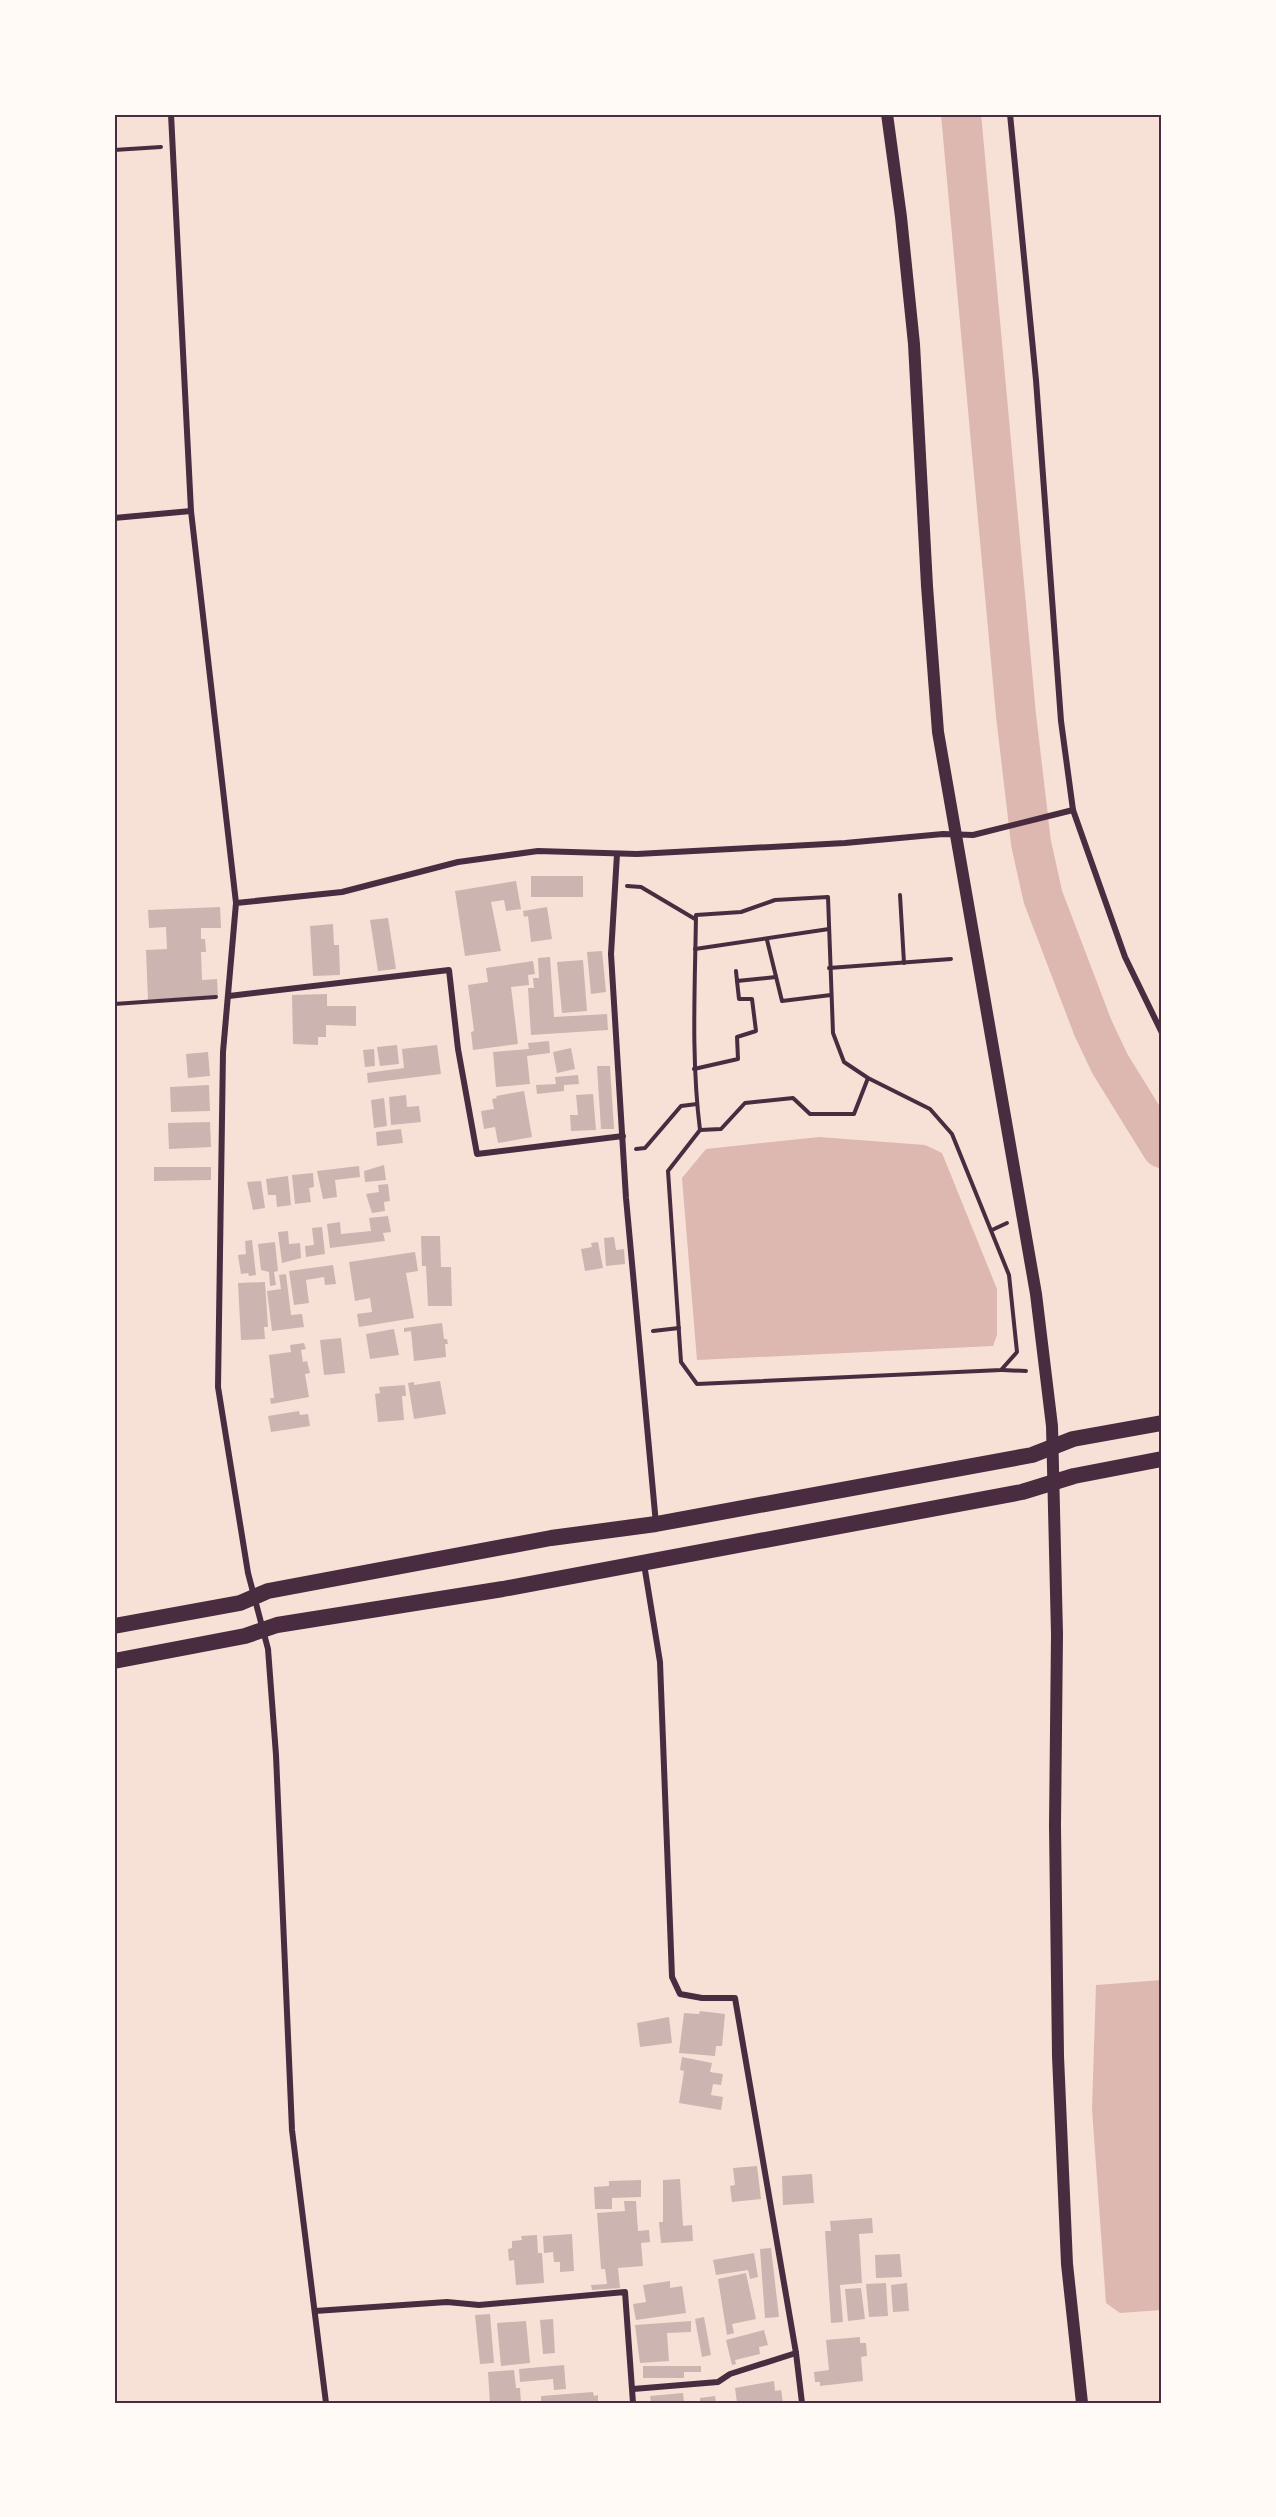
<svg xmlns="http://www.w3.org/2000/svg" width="1276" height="2517" font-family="'Work Sans',sans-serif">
	<rect width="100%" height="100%" fill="#f7e1d7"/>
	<g fill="#dcb8b0">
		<path d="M 819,1137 L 925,1145 L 942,1153 L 997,1289 L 997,1335 L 993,1346 L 697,1360 L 682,1178 L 706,1149 Z"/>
		<path d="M 1162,1980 L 1162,2310 L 1120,2313 L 1106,2303 L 1092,2109 L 1096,1985 Z"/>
	</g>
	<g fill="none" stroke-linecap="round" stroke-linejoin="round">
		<path stroke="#dcb8b0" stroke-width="40" d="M 961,114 L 1016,715 L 1031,843 L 1043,897 L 1093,1028 L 1110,1064 L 1162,1148"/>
	</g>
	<g fill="#ccb4b1">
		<rect x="531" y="876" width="52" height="21"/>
		<path d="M 516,881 L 521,909 L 506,911 L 504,900 L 491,902 L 501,951 L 465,956 L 455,891 Z"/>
		<path d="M 220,907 L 221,928 L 201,928 L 201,939 L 205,939 L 206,952 L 201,952 L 202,980 L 217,979 L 218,996 L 148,1000 L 146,950 L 167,949 L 166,927 L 149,928 L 148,910 Z"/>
		<path d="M 547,907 L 552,939 L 531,942 L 528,916 L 524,917 L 523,911 Z"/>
		<path d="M 388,918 L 396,969 L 378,971 L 370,920 Z"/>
		<path d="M 333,924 L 334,945 L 339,945 L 340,975 L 313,976 L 310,926 Z"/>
		<path d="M 602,951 L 606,992 L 591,994 L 587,952 Z"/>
		<path d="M 550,957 L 554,1017 L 607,1014 L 608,1030 L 531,1035 L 528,988 L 534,988 L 533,978 L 539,978 L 538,958 Z"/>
		<path d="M 583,960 L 587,1011 L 562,1013 L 557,962 Z"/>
		<path d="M 533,961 L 535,974 L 528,975 L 529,985 L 511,987 L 518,1044 L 473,1050 L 471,1032 L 474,1031 L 468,985 L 488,982 L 486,968 Z"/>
		<path d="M 327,994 L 327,1006 L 356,1006 L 356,1026 L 326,1025 L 326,1037 L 318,1037 L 318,1045 L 293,1044 L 292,995 Z"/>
		<path d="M 549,1041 L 550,1053 L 527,1056 L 530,1084 L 496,1087 L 493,1052 L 529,1049 L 528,1043 Z"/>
		<path d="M 397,1045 L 399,1064 L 380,1066 L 377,1047 Z"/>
		<path d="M 437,1045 L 441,1074 L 368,1083 L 367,1073 L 404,1068 L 402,1049 Z"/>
		<path d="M 571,1048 L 575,1069 L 557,1073 L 553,1052 Z"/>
		<path d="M 374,1049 L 375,1066 L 365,1067 L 363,1050 Z"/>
		<path d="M 208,1052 L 210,1076 L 188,1078 L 186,1054 Z"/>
		<path d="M 597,1066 L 610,1066 L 614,1129 L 601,1129 Z"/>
		<path d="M 578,1075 L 579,1084 L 564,1085 L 564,1091 L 537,1094 L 536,1085 L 556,1084 L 555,1077 Z"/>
		<path d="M 209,1085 L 210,1111 L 171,1112 L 170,1087 Z"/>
		<path d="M 524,1091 L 532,1137 L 498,1143 L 495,1127 L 484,1129 L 481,1111 L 494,1109 L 492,1099 L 497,1098 L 496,1096 Z"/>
		<path d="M 593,1094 L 596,1130 L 571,1131 L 570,1115 L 578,1115 L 576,1095 Z"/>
		<path d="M 406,1095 L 407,1107 L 419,1106 L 421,1122 L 391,1125 L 389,1097 Z"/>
		<path d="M 384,1098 L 387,1126 L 374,1128 L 371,1100 Z"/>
		<path d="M 210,1122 L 211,1147 L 169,1149 L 168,1123 Z"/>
		<path d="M 401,1129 L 403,1143 L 377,1146 L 376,1132 Z"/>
		<path d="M 384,1165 L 386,1180 L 365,1182 L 364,1171 Z"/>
		<path d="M 359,1166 L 360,1177 L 335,1180 L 337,1197 L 323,1199 L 317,1171 Z"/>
		<path d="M 154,1167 L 211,1167 L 211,1180 L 154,1181 Z"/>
		<path d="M 313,1173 L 314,1187 L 309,1188 L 311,1202 L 295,1204 L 292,1175 Z"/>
		<path d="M 288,1176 L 291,1205 L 277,1207 L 276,1195 L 268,1195 L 266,1179 Z"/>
		<path d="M 261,1181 L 265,1208 L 253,1210 L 247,1182 Z"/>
		<path d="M 388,1184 L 390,1201 L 384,1202 L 385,1211 L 372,1213 L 366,1194 L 379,1192 L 378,1185 Z"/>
		<path d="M 388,1216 L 391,1232 L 383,1233 L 385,1241 L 330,1248 L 327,1224 L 340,1222 L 341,1234 L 371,1231 L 369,1218 Z"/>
		<path d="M 322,1227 L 325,1254 L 306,1257 L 305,1246 L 314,1245 L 312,1228 Z"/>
		<path d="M 288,1231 L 289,1244 L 300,1243 L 301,1258 L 282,1263 L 278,1232 Z"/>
		<path d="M 421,1236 L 440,1236 L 441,1267 L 451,1267 L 452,1306 L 428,1306 L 426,1266 L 422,1266 Z"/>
		<path d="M 614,1237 L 616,1250 L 624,1249 L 625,1264 L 606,1266 L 604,1238 Z"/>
		<path d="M 252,1240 L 256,1275 L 249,1276 L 248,1273 L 241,1274 L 238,1255 L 246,1254 L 245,1241 Z"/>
		<path d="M 275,1242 L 278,1271 L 274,1272 L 276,1285 L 270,1286 L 269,1272 L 261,1270 L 258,1244 Z"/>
		<path d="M 598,1242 L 603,1268 L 585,1271 L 581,1249 L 592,1247 L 591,1243 Z"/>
		<path d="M 415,1252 L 418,1271 L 406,1273 L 414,1318 L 359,1327 L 357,1314 L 372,1312 L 370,1298 L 355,1301 L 349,1262 Z"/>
		<path d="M 333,1265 L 336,1284 L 325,1285 L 324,1277 L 306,1280 L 309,1303 L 294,1305 L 289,1271 Z"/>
		<path d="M 286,1274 L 291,1315 L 302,1314 L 304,1327 L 272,1331 L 267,1291 L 281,1289 L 279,1275 Z"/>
		<path d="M 265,1282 L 268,1327 L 264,1327 L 265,1339 L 241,1340 L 238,1283 Z"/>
		<path d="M 442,1323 L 444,1339 L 447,1339 L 448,1344 L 445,1344 L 446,1357 L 414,1361 L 411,1331 L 404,1332 L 404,1328 Z"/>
		<path d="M 394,1329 L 399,1355 L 370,1359 L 366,1334 Z"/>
		<path d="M 341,1338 L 345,1373 L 324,1375 L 320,1340 Z"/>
		<path d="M 304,1343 L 306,1349 L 301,1350 L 303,1362 L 307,1361 L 310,1373 L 305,1374 L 309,1397 L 271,1404 L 270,1398 L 274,1398 L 269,1355 L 291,1352 L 290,1345 Z"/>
		<path d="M 440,1381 L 446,1414 L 414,1419 L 408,1383 L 414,1382 L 414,1385 Z"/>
		<path d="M 405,1385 L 406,1396 L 402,1396 L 404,1420 L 378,1422 L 375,1394 L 380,1393 L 379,1387 Z"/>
		<path d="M 299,1411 L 300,1415 L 308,1414 L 310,1426 L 271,1432 L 268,1416 Z"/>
		<path d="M 700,2011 L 725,2014 L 722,2046 L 716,2046 L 715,2056 L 679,2053 L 684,2013 L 699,2014 Z"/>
		<path d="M 669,2017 L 672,2043 L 640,2047 L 637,2023 Z"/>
		<path d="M 682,2057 L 712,2063 L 710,2072 L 723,2074 L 721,2085 L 713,2084 L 711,2095 L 723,2097 L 721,2110 L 679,2103 L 684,2071 L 680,2070 Z"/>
		<path d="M 757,2166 L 761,2199 L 732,2202 L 730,2186 L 735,2185 L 733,2168 Z"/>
		<path d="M 812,2174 L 814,2203 L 783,2205 L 782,2176 Z"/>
		<path d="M 680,2179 L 683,2226 L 692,2225 L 693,2241 L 661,2243 L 659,2222 L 663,2222 L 663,2180 Z"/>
		<path d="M 641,2180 L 641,2197 L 612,2198 L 612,2209 L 595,2209 L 594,2187 L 609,2186 L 609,2181 Z"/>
		<path d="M 624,2201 L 636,2201 L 638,2231 L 649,2230 L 650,2242 L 641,2243 L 643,2266 L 618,2268 L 620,2288 L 592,2290 L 591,2285 L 607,2284 L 605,2269 L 601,2269 L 597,2213 L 625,2211 Z"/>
		<path d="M 872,2218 L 873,2233 L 859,2234 L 862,2283 L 840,2285 L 843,2322 L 831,2323 L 825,2231 L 831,2231 L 830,2221 Z"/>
		<path d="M 572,2234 L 574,2271 L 560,2272 L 560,2262 L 554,2262 L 553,2252 L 544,2253 L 543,2236 Z"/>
		<path d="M 537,2235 L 538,2253 L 542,2253 L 544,2283 L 516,2285 L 514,2260 L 509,2261 L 508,2249 L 512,2248 L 512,2241 L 522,2240 L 521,2236 Z"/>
		<path d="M 771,2248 L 779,2317 L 765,2318 L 760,2249 Z"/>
		<path d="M 754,2253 L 758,2277 L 750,2279 L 748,2270 L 716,2275 L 713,2260 Z"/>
		<path d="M 900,2254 L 902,2277 L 876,2278 L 875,2255 Z"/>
		<path d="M 746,2273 L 756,2319 L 732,2324 L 734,2333 L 727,2335 L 718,2279 Z"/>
		<path d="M 670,2281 L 670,2288 L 682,2286 L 686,2313 L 636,2320 L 633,2304 L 646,2302 L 643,2285 Z"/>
		<path d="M 886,2283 L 888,2316 L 869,2317 L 866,2284 Z"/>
		<path d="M 907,2283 L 909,2311 L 893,2312 L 891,2285 Z"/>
		<path d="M 861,2288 L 865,2319 L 848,2321 L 845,2289 Z"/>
		<path d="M 490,2314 L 494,2363 L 480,2364 L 475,2315 Z"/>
		<path d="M 704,2317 L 711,2355 L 702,2357 L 695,2319 Z"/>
		<path d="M 553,2319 L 555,2353 L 543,2354 L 540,2320 Z"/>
		<path d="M 526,2321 L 530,2363 L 501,2366 L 497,2323 Z"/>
		<path d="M 691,2321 L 691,2332 L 667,2333 L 669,2361 L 640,2363 L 635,2325 Z"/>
		<path d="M 764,2330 L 768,2345 L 759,2347 L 760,2354 L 735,2360 L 736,2364 L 732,2365 L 726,2340 Z"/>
		<path d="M 860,2337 L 860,2343 L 866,2343 L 867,2356 L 861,2357 L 863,2381 L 820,2386 L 820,2382 L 815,2382 L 814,2372 L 829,2370 L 826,2340 Z"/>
		<path d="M 564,2365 L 566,2389 L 554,2390 L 553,2379 L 520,2382 L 519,2369 Z"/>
		<path d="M 643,2366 L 701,2366 L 701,2372 L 684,2372 L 684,2378 L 643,2378 Z"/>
		<path d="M 514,2370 L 516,2388 L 520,2388 L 521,2403 L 490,2403 L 488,2372 Z"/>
		<path d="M 774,2381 L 775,2391 L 781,2390 L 783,2403 L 737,2403 L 735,2388 Z"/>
		<path d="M 593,2392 L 594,2396 L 598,2395 L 598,2403 L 541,2403 L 541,2396 Z"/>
		<path d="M 683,2393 L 684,2403 L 651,2403 L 650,2396 Z"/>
		<path d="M 715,2396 L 716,2403 L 700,2403 L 700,2398 Z"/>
	</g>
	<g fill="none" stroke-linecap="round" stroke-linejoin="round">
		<g stroke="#4a2c40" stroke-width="4">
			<path d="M 114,150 L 161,147"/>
			<path d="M 627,886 L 641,887 L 695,919"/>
			<path d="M 900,895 L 904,963"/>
			<path d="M 828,897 L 833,1033 L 844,1062 L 868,1078 L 930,1109 L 952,1134 L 1009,1275 L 1017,1352 L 1001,1370 L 697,1384 L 681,1362 L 668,1171 L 700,1130 C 691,1058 695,987 696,915 L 741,912 L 775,900 Z"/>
			<path d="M 767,940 L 782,1001 L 831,995"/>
			<path d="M 695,949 L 829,929"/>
			<path d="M 829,968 L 951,959"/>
			<path d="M 736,971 L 737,981 L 776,977"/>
			<path d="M 114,1004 L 216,997"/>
			<path d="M 694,1069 L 738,1059 L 737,1037 L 756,1031 L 752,999 L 739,999 L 737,981"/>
			<path d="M 700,1130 L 721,1129 L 745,1103 L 793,1098 L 810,1114 L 854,1114 L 868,1078"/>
			<path d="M 636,1149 L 645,1148 L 681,1106 L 697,1104"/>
			<path d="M 992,1230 L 1007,1223"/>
			<path d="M 653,1331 L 679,1328"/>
			<path d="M 1002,1370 L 1026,1371"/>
		</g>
		<g stroke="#4a2c40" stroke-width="6">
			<path d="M 171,114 L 191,511 L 236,903 L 223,1052 L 218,1387 L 248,1573 L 268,1649 L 276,1755 L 292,2130 L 326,2403"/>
			<path d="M 1010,114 L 1036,380 L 1061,721 L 1073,810 L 1125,957 L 1162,1033"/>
			<path d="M 114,518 L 191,511"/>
			<path d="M 617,854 L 611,954 L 626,1198 L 656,1524"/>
			<path d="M 236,903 L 342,892 L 458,862 L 538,851 L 637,854 L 845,843 L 943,834 L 973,835 L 1073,810"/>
			<path d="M 229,996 L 449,970 L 458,1049 L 477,1154 L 623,1136"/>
			<path d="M 644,1564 L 660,1662 L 672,1977 L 680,1994 L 702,1998 L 735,1998 L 796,2353 L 802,2403"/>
			<path d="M 315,2311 L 447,2302 L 479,2305 L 625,2292 L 633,2403"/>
			<path d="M 633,2389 L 718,2382 L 730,2374 L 796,2353"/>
		</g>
		<path stroke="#4a2c40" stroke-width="12" d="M 887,114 L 901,217 L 914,344 L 927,586 L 938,732 L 1036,1294 L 1052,1426 L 1057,1634 L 1055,1826 L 1058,2056 L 1067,2264 L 1082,2403"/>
		<g stroke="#4a2c40" stroke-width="16">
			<path d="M 114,1626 L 240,1603 L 268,1591 L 551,1538 L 656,1524 L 1032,1455 L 1073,1439 L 1162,1423"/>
			<path d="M 114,1661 L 245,1636 L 277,1625 L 503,1589 L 1022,1492 L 1074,1476 L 1162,1459"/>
		</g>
	</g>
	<rect width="1276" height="2517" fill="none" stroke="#fffaf5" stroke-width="231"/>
	<rect x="116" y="116" width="1044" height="2286" fill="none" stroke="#4a2c40" stroke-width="2"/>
</svg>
